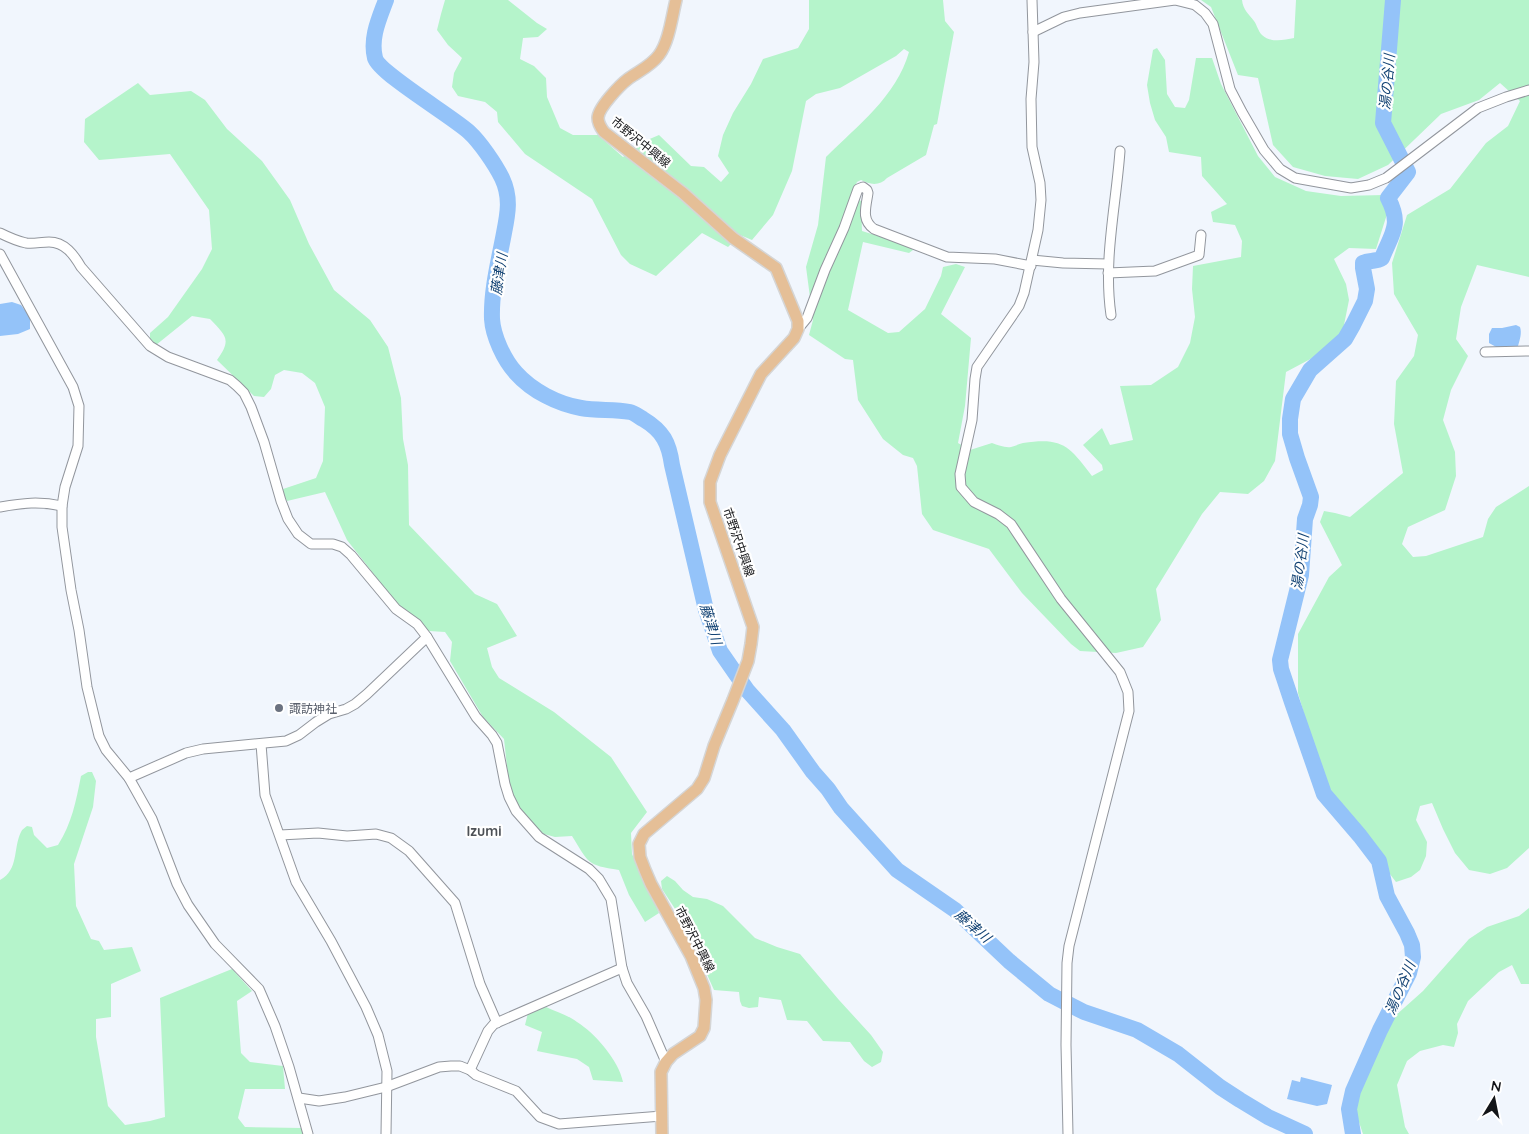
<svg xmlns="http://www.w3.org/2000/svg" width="1529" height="1134" font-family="Quicksand,'Noto Sans JP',sans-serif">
	<rect width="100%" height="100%" fill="#f1f6fd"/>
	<g fill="#b5f4cb">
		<path d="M 445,0 L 508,0 L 537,23 L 547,29 L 538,37 L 523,38 L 520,59 L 534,66 L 546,78 L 547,97 L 560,128 L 573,135 L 598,135 L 623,157 L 645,141 L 659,135 L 691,166 L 704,167 L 721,182 L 729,173 L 718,156 L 723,135 L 733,113 L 751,84 L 763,59 L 798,48 L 809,29 L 809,0 L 943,0 L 945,21 L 954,32 L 937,124 L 934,125 L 926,155 L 887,178 C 880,186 870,185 861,180 L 857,182 L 851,195 L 861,201 L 862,231 L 910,246 L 913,250 L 909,253 L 863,242 L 848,310 L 888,333 L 899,332 L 925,309 L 941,276 L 943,267 L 956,264 L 965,267 L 941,314 L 971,338 L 965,406 L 958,443 L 970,450 L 992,443 C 998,445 1005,448 1011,447 C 1015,446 1019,444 1023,443 C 1063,437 1069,446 1092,476 L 1103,470 L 1102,465 L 1083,445 L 1102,428 L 1110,445 L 1133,440 L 1120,386 L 1151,385 L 1178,367 L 1190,343 L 1195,317 L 1192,289 L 1193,266 L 1241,257 L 1242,241 L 1235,225 L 1213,222 L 1211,212 L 1227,204 L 1202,176 L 1201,157 L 1169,152 L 1166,137 L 1155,120 L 1150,103 L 1147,85 L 1153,50 L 1157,48 L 1165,60 L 1167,94 L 1175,107 L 1185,108 L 1189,100 L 1196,58 L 1212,58 L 1221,84 L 1258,156 L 1275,177 L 1306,191 L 1341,196 L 1384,195 L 1388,211 L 1376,249 L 1349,248 L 1334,259 L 1346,284 L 1349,300 L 1342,335 L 1316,356 L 1286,372 L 1275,461 L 1264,481 L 1248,494 L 1220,492 L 1202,514 L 1156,589 L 1161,620 L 1143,647 L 1116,653 L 1080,651 L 1071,644 L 1022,593 L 989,549 L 933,530 L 922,514 L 917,466 L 913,458 L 903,455 L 883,439 L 858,400 L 853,360 L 845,359 L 809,335 L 813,320 L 806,267 L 818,225 L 826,157 C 857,126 896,97 909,52 L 904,49 L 896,56 L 840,88 L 816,94 L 806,101 L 792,171 L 773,215 L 752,240 L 740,235 L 728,247 L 702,233 L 656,276 L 630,264 L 621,255 L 592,199 L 525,154 L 498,122 L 497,112 L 485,102 L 458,96 L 452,87 L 454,73 L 462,58 L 448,45 L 437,30 L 441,14 Z"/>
		<path d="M 1201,0 L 1242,0 C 1243,10 1249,14 1254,21 C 1257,25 1258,31 1262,35 C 1270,43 1284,40 1294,38 L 1296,0 L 1529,0 L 1529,277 L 1477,265 L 1461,307 L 1456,339 L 1468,356 L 1451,390 L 1443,420 L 1455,452 L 1456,476 L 1445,510 L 1408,527 L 1402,544 L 1413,557 L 1426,556 L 1483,537 L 1488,519 L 1496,507 L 1529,486 L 1529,848 L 1507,868 L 1490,874 L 1469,870 L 1455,853 L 1443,829 L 1432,803 L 1420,806 L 1416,820 L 1427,842 L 1426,856 L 1420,870 L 1411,877 L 1396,882 L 1327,792 L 1298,693 L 1298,634 L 1329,577 L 1342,565 L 1320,522 L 1324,511 L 1335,513 L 1350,517 L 1403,473 L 1394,424 L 1396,381 L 1414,356 L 1418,335 L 1394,294 L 1392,263 L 1407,215 L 1450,189 L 1486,143 L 1508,126 L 1520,101 L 1500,83 L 1479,100 L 1441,114 L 1388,165 L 1358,179 L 1325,176 L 1293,167 L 1273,145 L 1258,78 L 1238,75 L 1211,7 Z"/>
		<path d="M 138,83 L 150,95 L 191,91 L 205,100 L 227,129 L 262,161 L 290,200 L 309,244 L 334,290 L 370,320 L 388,347 L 401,398 L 403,439 L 408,465 L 409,525 L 475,594 L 497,604 L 517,636 L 487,648 L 492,667 L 499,678 L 554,712 L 611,757 L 647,812 L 631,833 L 632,854 L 659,913 L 645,922 L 629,895 L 619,870 C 586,865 589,863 572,836 L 555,837 L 544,834 L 531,826 L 518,805 L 509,785 L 504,739 L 483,717 L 450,661 L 452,642 L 445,632 L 429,631 L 398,605 L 347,540 L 325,492 L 287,501 L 284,496 L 283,489 L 316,478 L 323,461 L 325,407 L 315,383 L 302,373 L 284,370 L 275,375 L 271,389 L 264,397 L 254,396 L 217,360 C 232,339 226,336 210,319 L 192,316 L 156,345 L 150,339 L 150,333 L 168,317 L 202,269 L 212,249 L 209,210 L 170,154 L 99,160 L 84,142 L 85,119 Z"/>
		<path d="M 88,772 L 92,772 L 96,781 L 93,807 L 74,864 L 76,906 L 91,939 L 99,941 L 104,950 L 132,947 L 141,971 L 111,984 L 111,1017 L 96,1019 L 96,1037 L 108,1106 L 125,1125 L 150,1121 L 165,1117 L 160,998 L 232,969 L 252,991 L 237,1001 L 241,1053 L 250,1062 L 283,1066 L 285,1089 L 245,1089 L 238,1118 L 245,1127 L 302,1128 L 303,1134 L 0,1134 L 0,880 C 19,870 13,848 21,832 C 22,829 25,828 27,826 L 32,827 L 34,835 L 47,848 L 58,845 C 72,823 76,801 81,776 Z"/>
		<path d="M 667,876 L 675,881 L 683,890 L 693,897 L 707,899 L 723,906 L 755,938 L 777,947 L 800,954 L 839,1000 L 871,1035 L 883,1052 L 881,1062 L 872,1067 L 864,1061 L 850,1042 L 823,1041 L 807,1021 L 787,1020 L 781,1000 L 759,997 L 758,1007 L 749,1008 L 742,1006 L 740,1001 L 739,992 L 714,990 L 683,921 L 662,889 L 661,881 Z"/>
		<path d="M 1529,908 L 1529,984 L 1521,984 L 1512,965 L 1499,972 L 1468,1001 L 1457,1024 L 1458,1033 L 1454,1047 L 1443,1045 L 1420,1051 L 1407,1061 L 1397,1085 L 1405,1127 L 1409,1134 L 1363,1134 L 1355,1110 L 1360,1090 L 1377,1047 L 1395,1016 L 1423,991 L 1469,939 L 1487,927 L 1519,916 Z"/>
		<path d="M 546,1007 C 556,1012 568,1015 577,1022 C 595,1033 619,1061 623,1082 L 593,1080 L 589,1067 L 577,1059 L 537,1051 L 542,1032 L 525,1025 L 528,1013 Z"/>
	</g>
	<g fill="#94c3f9">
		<path d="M 12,302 L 21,305 L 30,317 L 30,329 L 18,334 L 0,336 L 0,304 Z"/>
		<path d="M 1516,325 L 1520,327 C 1522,333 1520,339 1518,346 L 1498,348 L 1489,343 L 1489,334 L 1492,328 L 1502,328 Z"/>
		<path d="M 1301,1077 L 1332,1085 L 1327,1104 L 1317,1106 L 1287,1099 L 1292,1080 L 1300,1082 Z"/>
	</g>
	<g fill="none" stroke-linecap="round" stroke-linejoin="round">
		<g stroke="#94c3f9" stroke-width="16">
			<path d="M 386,0 C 379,19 370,38 375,58 C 379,73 453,117 469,132 C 480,142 495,164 502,178 C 511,197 508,213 504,233 C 499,260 491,290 492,319 C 493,336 504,360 516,373 C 532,391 558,404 581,408 C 597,411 614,409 630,412 C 635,413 639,417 643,419 C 663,431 669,443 672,465 L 706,610 L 720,651 L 747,690 L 783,730 L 813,772 L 828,789 L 841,808 L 897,870 L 955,910 L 1009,961 L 1049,994 L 1084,1012 L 1137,1030 L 1178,1054 L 1220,1087 L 1240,1100 L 1268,1117 L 1305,1134"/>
			<path d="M 1353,1134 L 1349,1109 L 1353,1091 L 1380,1030 L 1409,973 L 1413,957 L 1412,945 L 1407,933 L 1387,896 L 1379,861 L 1360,836 L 1324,794 L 1292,702 L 1281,669 L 1280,660 L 1301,575 L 1305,519 L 1310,505 L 1311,497 L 1297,458 L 1290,434 L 1290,419 L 1293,399 L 1310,370 L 1345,339 L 1353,325 L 1365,301 L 1367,289 L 1363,268 L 1363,263 C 1369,260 1376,262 1382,258 C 1392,233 1402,225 1388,198 L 1408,172 L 1383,123 L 1393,0"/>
		</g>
		<g stroke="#92969d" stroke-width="11">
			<g id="minor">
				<path d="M 1032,0 L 1034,62 L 1031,99 L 1032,147 L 1040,183 L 1041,200 L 1038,230 L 1024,293 L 1019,306 L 977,367 L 975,379 L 972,420 L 960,474 L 961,487 L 974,502 L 998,514 L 1011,524 L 1061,599 L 1120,672 L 1128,692 L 1129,711 L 1069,946 L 1067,963 L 1066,1045 L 1068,1134"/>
				<path d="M 1033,32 L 1064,17 L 1080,13 L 1175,0 L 1195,5 L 1205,13 L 1213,24 L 1230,89 L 1242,112 L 1264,150 L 1280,169 L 1295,178 L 1351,188 L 1369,185 L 1386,178 L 1478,108 L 1506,97 L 1529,90"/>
				<path d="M 0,233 C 8,237 17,241 26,243 C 34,244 41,242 49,242 C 65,242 74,255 81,267 L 150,346 L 168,357 L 230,380 L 237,386 L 244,393 L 251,407 L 264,442 L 281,501 L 288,519 L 298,534 L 311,544 L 333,544 L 342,547 L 351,555 L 396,609 L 417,624 L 427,637 L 476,717 L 492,735 L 497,743 L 505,784 L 509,797 L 516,811 L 539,837 L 589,869 L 599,879 L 611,899 L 622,968 L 627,983 L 646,1016 L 666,1062"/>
				<path d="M 0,254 L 73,387 L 79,406 L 78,446 L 65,487 L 62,506 L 62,527 L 71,590 L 79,630 L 87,687 L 99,736 L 106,750 L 129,778 L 152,819 L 177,884 L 188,905 L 215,944 L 259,989 L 275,1026 L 289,1067 L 308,1134"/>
				<path d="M 1032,260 L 1063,263 L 1108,264"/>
				<path d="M 1108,273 L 1155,271 L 1199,255 L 1201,235"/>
				<path d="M 1111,315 C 1103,260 1116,206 1120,151"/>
				<path d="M 798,329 L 807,318 L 825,270 L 844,228 L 858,189 L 863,187 L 867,190 L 868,193 C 866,207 861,220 874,229 L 947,257 L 995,259 L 1031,266"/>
				<path d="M 1485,352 L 1529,351"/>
				<path d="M 0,507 C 23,503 39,501 62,506"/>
				<path d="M 261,744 L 265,795 L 296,882 L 331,941 L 366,1007 L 378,1035 L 387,1071 L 386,1134"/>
				<path d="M 129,778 L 186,753 L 203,749 L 286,741 L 299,735 L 316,722 L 329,714 L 346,709 L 355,704 L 367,694 L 427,637"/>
				<path d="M 280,835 L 318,833 L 347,836 L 376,834 L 391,838 L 409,851 L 455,903 L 480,984 L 497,1023"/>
				<path d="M 470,1070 L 488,1031 L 494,1024 L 622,968"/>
				<path d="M 299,1098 L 319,1101 L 345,1097 L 386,1087 L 439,1067 L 451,1066 L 460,1066 L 470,1070 L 476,1075 L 516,1091 L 540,1117 L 559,1124 L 662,1116"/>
			</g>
		</g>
		<g stroke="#d5d5d5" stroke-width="14">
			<path id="major" d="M 662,1134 L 661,1072 L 666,1062 L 673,1054 L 700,1036 L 704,1028 L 706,1000 L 704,988 L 691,956 L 651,884 L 645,870 L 640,857 L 639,844 L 644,834 L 697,789 L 704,778 L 714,746 L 733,700 L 748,661 L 751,644 L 753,627 L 710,502 L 710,482 L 720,455 L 761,374 L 794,338 L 798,329 L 798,321 L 776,268 L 733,238 L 683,193 L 604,132 C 601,128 598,124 598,118 C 598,108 620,85 628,79 C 639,71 651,66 659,55 C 669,42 672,16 676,0"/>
		</g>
		<use href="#minor" stroke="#fff" stroke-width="9"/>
		<use href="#major" stroke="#e5bf97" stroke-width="11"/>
	</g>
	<circle fill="#6b7280" stroke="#fff" stroke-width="2" cx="279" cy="708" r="5"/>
	<g text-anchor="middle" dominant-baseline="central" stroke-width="4.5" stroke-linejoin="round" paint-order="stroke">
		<g font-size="12" fill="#141518" stroke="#fff">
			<text transform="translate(641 142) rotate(39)">市野沢中興線</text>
			<text transform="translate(739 542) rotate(71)">市野沢中興線</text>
			<text transform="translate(695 939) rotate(63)">市野沢中興線</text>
		</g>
		<g font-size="12" fill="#5b616d" stroke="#fff" text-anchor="start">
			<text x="289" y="708">諏訪神社</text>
		</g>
		<g font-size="14" font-style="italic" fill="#134374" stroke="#fff">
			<text transform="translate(1387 82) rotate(-85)">湯の谷川</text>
			<text transform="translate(499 274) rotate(-81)">藤津川</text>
			<text transform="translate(1300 562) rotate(-83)">湯の谷川</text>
			<text transform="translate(711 624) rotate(73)">藤津川</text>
			<text transform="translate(973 926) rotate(41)">藤津川</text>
			<text transform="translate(1400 988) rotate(-67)">湯の谷川</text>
		</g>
		<g font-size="14" font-weight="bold" fill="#4d5156" stroke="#fff">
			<text x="484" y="831">Izumi</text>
		</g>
	</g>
	<g transform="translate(1494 1099) rotate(10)" stroke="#ffffff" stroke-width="4" paint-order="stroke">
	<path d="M0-4L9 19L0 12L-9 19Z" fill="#141518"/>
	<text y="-8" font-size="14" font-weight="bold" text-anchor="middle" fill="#141518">N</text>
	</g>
</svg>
